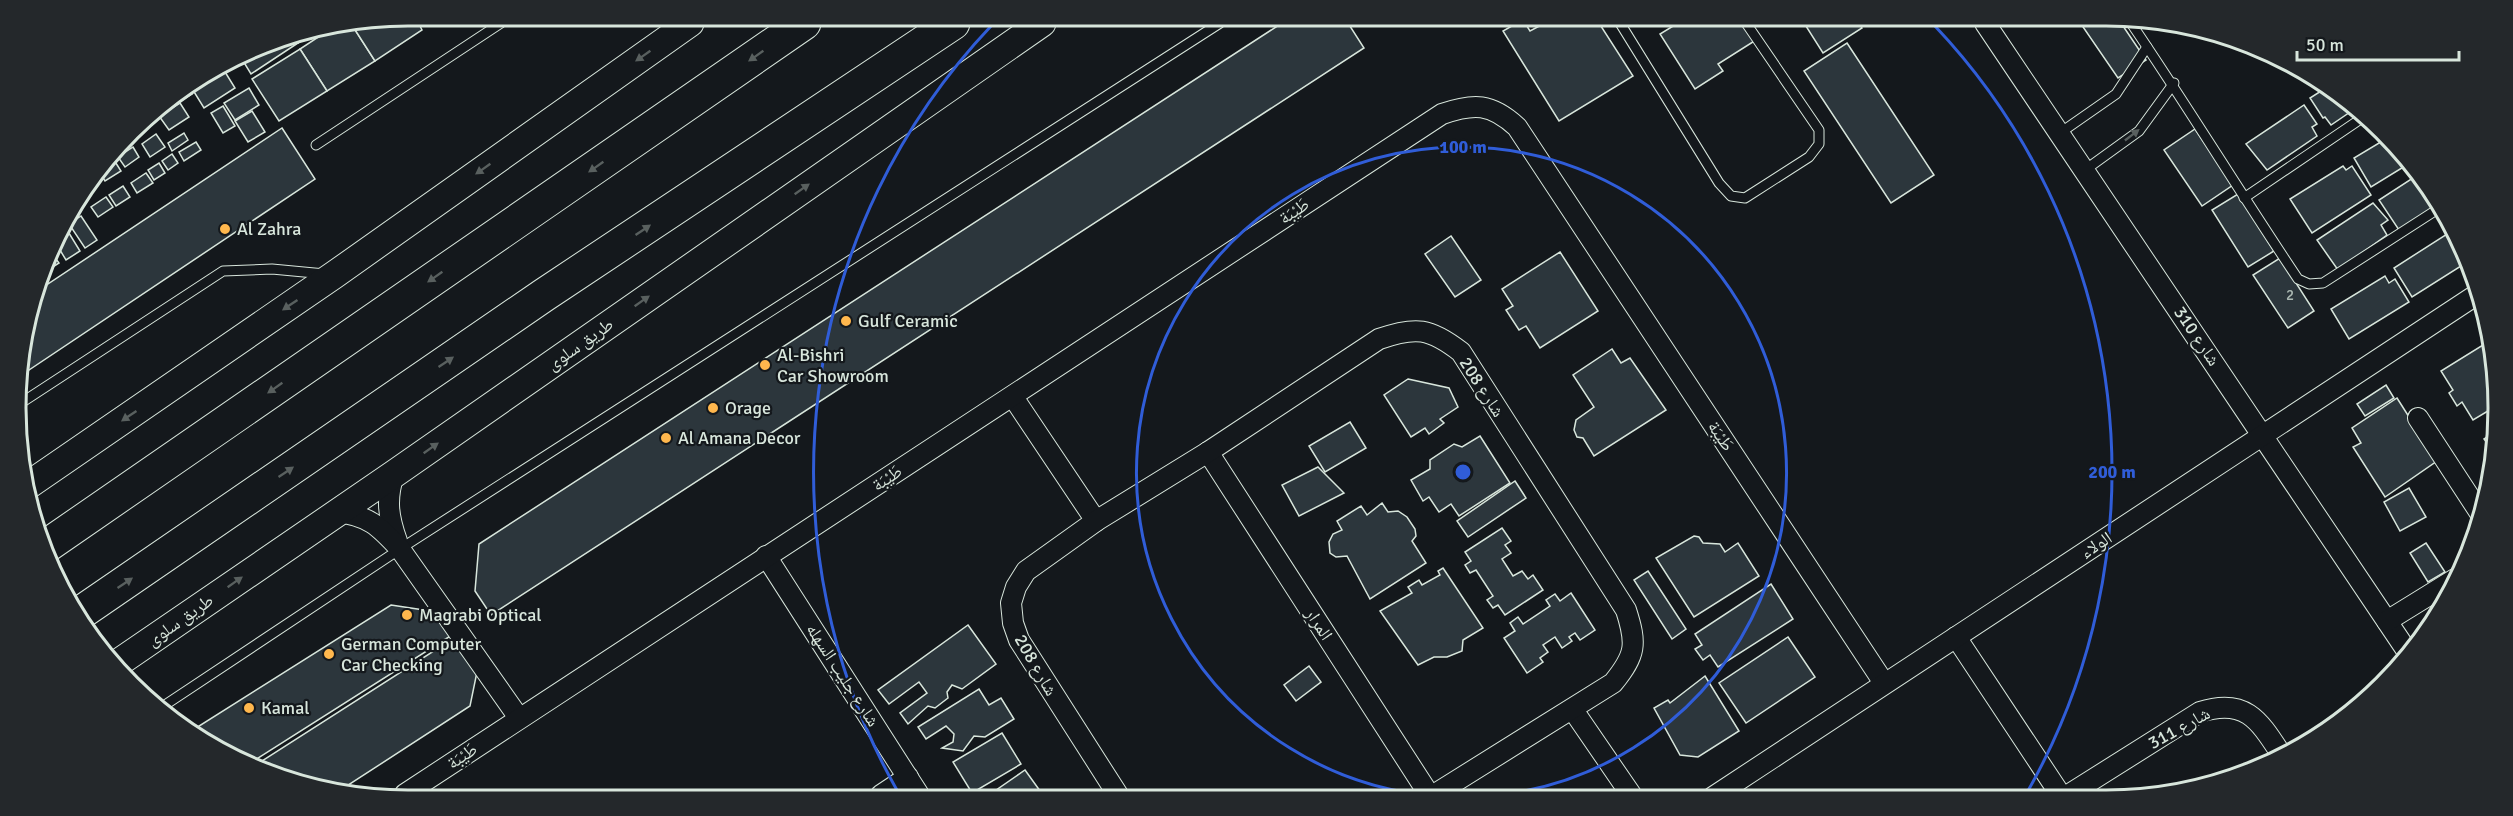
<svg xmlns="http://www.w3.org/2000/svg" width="2513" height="816" font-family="Signika,'Noto Naskh Arabic',sans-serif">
	<rect width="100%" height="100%" fill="#14181c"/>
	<g fill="#2c363c" stroke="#d8e6dc" stroke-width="1.5">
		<path d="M 341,22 L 350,22 L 375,61 L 327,91 L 300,49 Z"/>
		<path d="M 350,22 L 418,22 L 422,30 L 375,61 Z"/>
		<path d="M 329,23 L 298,43 L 292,34 Z"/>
		<path d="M 1282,23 L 1348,23 L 1364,48 L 491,615 L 475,591 L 479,544 Z"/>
		<path d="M 1517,23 L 1525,23 L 1530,31 L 1545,23 L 1599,23 L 1633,76 L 1559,121 L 1503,31 Z"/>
		<path d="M 1678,23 L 1742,23 L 1756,40 L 1718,64 L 1723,71 L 1695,89 L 1660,34 Z"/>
		<path d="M 1804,23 L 1859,23 L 1862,28 L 1823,53 Z"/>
		<path d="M 2121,23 L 2146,60 L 2118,78 L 2081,24 Z"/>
		<path d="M 2157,23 L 2182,23 L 2187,24 L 2175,31 Z"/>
		<path d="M 292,34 L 298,43 L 251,74 L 240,56 L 258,45 Z"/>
		<path d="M 1847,43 L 1934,175 L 1891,203 L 1804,71 Z"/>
		<path d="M 300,49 L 327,91 L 279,121 L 252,79 Z"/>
		<path d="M 222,67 L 235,88 L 204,108 L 191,87 Z"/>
		<path d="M 2329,86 L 2356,108 L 2331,125 L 2325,117 L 2323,118 L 2310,98 Z"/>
		<path d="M 188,88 L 192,94 L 174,105 L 170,99 Z"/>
		<path d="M 249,88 L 259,105 L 235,120 L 224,103 Z"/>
		<path d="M 180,103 L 189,117 L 169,130 L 159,116 Z"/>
		<path d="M 2304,105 L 2317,124 L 2312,127 L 2317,136 L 2267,170 L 2246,144 Z"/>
		<path d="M 223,106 L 235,126 L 223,133 L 211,113 Z"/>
		<path d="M 252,111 L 265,132 L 248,142 L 235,121 Z"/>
		<path d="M 282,128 L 315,179 L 20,376 L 18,357 L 39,290 Z"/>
		<path d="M 2195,129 L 2233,185 L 2202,206 L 2164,150 Z"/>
		<path d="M 184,133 L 188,140 L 172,151 L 168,143 Z"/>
		<path d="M 156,134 L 165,147 L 150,157 L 142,144 Z"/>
		<path d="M 2389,137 L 2410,163 L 2371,187 L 2354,158 Z"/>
		<path d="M 196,142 L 201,150 L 184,161 L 179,152 Z"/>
		<path d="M 133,147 L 139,157 L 125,167 L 118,157 Z"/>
		<path d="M 172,154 L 178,163 L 168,170 L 162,161 Z"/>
		<path d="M 114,160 L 121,171 L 105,181 L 101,174 Z"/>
		<path d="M 159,163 L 165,173 L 154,180 L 148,170 Z"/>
		<path d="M 2343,166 L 2346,170 L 2352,166 L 2371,195 L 2312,233 L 2290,199 Z"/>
		<path d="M 146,173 L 153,183 L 137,193 L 131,183 Z"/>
		<path d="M 2419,174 L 2439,204 L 2399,230 L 2379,200 Z"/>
		<path d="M 123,186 L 130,197 L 116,206 L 109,195 Z"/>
		<path d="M 2238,194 L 2274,251 L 2248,267 L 2212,210 Z"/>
		<path d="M 106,197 L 113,207 L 98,217 L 91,207 Z"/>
		<path d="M 2373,203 L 2388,220 L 2381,225 L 2387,235 L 2338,270 L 2317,240 Z"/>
		<path d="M 81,216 L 97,240 L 85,248 L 69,224 Z"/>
		<path d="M 64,225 L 80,251 L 66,260 L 54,240 Z"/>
		<path d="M 2447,234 L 2450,240 L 2456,236 L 2469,261 L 2412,297 L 2394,268 Z"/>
		<path d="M 1451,236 L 1481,280 L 1455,297 L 1425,254 Z"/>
		<path d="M 1560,252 L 1598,311 L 1540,348 L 1526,326 L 1519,330 L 1506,310 L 1513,306 L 1502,289 Z"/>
		<path d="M 53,255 L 59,263 L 45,272 L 48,258 Z"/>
		<path d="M 2280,258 L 2314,311 L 2288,328 L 2253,275 Z"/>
		<path d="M 2385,276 L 2389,283 L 2395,279 L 2409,302 L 2349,339 L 2331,309 Z"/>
		<path d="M 2491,340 L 2498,405 L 2473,420 L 2462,402 L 2457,406 L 2449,393 L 2453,390 L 2441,371 Z"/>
		<path d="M 1612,349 L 1621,363 L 1630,358 L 1666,410 L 1594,456 L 1583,438 L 1577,437 L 1574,430 L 1576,420 L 1594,407 L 1573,375 Z"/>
		<path d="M 1408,379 L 1449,388 L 1458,407 L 1440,419 L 1444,423 L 1429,434 L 1425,428 L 1411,437 L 1384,395 Z"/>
		<path d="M 2386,385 L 2394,398 L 2365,416 L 2357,404 Z"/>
		<path d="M 2397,398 L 2437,461 L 2385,497 L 2353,447 L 2361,443 L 2352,428 Z"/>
		<path d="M 1350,422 L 1366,448 L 1325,472 L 1309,446 Z"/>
		<path d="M 2496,431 L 2494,453 L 2484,439 Z"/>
		<path d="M 1480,436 L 1510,483 L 1459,516 L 1451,504 L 1439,512 L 1429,497 L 1423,501 L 1411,480 L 1430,469 L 1430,460 L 1454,444 L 1462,447 Z"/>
		<path d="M 1318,467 L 1344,493 L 1299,516 L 1282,485 Z"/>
		<path d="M 1515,481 L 1526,498 L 1468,537 L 1457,521 Z"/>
		<path d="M 2409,488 L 2426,517 L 2400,531 L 2384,502 Z"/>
		<path d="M 1382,503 L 1388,512 L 1398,511 L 1407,517 L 1415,529 L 1416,536 L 1412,541 L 1426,563 L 1370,599 L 1347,556 L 1336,557 L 1330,553 L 1329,542 L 1333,534 L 1342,530 L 1337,521 L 1361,506 L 1367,515 Z"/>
		<path d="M 1502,528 L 1511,541 L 1505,545 L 1511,553 L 1502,559 L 1513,576 L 1522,571 L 1528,579 L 1533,575 L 1543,590 L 1505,615 L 1498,605 L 1493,608 L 1487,600 L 1493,596 L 1476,570 L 1470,573 L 1465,565 L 1471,561 L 1465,552 Z"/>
		<path d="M 1694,536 L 1699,537 L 1703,543 L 1720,544 L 1725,552 L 1738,543 L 1759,576 L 1694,617 L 1656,558 Z"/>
		<path d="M 2426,543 L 2445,572 L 2428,582 L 2410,553 Z"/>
		<path d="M 1443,568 L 1483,628 L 1463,640 L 1462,651 L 1447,657 L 1434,657 L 1418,665 L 1380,611 L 1412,593 L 1408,587 L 1419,580 L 1422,585 L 1440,575 L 1438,571 Z"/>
		<path d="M 1648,571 L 1686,629 L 1672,639 L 1634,580 Z"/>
		<path d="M 1771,584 L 1793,619 L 1718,667 L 1710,655 L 1703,660 L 1695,649 L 1702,645 L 1695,634 Z"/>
		<path d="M 1571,593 L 1595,630 L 1580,640 L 1575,633 L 1569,637 L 1572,641 L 1562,648 L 1555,637 L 1543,645 L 1548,652 L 1540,658 L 1543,662 L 1527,673 L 1504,638 L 1515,631 L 1510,623 L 1518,617 L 1523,624 L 1550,606 L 1546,600 L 1555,594 L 1560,601 Z"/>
		<path d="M 391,605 L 437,612 L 452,635 L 247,765 L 188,733 Z"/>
		<path d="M 968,625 L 996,664 L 962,689 L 952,685 L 947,692 L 948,698 L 935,708 L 928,706 L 908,724 L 900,713 L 927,693 L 919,682 L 889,704 L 878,690 Z"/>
		<path d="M 1788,637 L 1815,677 L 1746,723 L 1719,683 Z"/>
		<path d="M 454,638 L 477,672 L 470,706 L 336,793 L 251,768 Z"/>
		<path d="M 1309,666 L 1321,682 L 1296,701 L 1284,685 Z"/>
		<path d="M 1705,676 L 1739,731 L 1698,757 L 1680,755 L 1654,708 L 1668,700 L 1670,703 Z"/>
		<path d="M 979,689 L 989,705 L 1001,698 L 1014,719 L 985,737 L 974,736 L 963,751 L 942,748 L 953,742 L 954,734 L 946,726 L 926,739 L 918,727 Z"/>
		<path d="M 1002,733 L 1021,764 L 972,793 L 953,762 Z"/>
		<path d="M 1025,770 L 1043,795 L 989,795 Z"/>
	</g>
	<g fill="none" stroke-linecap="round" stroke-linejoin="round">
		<g stroke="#d8e6dc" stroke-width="11">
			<g id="lane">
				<path d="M 1620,23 L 1719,183 L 1731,196 L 1745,198 L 1809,157 L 1819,144 L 1819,130 L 1746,23"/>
				<path d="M 2131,23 C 2188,107 2241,194 2298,279 L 2309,284 L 2323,283 L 2441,207"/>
				<path d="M 2060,133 L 2116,94 L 2147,47"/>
				<path d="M 316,145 L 501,23"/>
				<path d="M 2085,170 L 2139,131 L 2174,83"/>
				<path d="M 2244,198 L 2365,116"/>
				<path d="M 21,403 L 223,271 L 272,269 L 325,274"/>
				<path d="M 162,707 L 400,549 L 1220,23"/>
			</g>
		</g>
		<g stroke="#d8e6dc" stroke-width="22">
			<g id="street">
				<path d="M 1985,23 L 2407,651"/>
				<path d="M 1013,397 L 1096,521"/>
				<path d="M 2418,418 L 2480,513"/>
				<path d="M 1208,452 L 1430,796"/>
				<path d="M 394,474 C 386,499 388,516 397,541"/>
				<path d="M 336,512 C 368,515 379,526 400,549 L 519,718"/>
				<path d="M 766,556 L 919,795"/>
				<path d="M 2387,621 L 2455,579"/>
				<path d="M 1956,637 L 2062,797"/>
				<path d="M 1573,710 L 1632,796"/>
				<path d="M 405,794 L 1442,114 C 1474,103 1491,103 1517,127 L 1884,683"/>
				<path d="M 881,795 L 908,777"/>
				<path d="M 1118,795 L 1019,640 L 1013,623 L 1011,603 L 1016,587 L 1026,571 L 1096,521 L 1208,452 L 1379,339 C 1416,326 1430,328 1461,352 L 1626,610 C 1637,644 1636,655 1613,683 L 1432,796"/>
				<path d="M 1713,797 L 2479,293"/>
				<path d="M 2065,797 L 2200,712 C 2247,697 2260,722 2283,757"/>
			</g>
		</g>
		<g stroke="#d8e6dc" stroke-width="29">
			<g id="secondary">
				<path d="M 27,486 L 334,275 L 690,23"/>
				<path d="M 118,663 L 394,474 L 1042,23"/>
			</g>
		</g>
		<g stroke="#d8e6dc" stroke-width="35">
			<g id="highway">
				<path d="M 45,547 L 804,23"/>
				<path d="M 76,616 L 544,295 L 953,23"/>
			</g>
		</g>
		<use href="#lane" stroke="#14181c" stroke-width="9"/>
		<use href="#street" stroke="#14181c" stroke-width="20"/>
		<use href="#secondary" stroke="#14181c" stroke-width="27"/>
		<use href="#highway" stroke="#14181c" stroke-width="33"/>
	</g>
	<defs><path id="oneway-solid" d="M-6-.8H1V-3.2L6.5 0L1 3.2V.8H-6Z" transform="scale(1.5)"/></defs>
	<g fill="#59605f">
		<use href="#oneway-solid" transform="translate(643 56) rotate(145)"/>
		<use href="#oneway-solid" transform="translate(756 56) rotate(145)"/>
		<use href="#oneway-solid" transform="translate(2132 135) rotate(-38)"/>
		<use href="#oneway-solid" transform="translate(596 167) rotate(145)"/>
		<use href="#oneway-solid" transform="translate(483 169) rotate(145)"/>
		<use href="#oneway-solid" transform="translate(802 189) rotate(-35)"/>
		<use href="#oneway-solid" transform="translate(643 230) rotate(-34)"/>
		<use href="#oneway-solid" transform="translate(435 277) rotate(145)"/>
		<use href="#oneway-solid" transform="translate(642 301) rotate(-35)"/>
		<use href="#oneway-solid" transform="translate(290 305) rotate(146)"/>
		<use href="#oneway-solid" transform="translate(446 362) rotate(-34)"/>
		<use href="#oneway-solid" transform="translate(275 388) rotate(145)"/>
		<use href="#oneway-solid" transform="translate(129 416) rotate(146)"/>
		<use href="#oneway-solid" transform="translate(431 448) rotate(-35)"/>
		<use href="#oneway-solid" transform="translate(286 472) rotate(-34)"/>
		<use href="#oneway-solid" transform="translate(235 582) rotate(-35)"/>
		<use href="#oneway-solid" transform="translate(125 583) rotate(-34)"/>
	</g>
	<g fill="none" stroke="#305dd8" stroke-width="3">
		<path d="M1435 796A325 325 0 1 1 1488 796"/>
		<path d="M898 792A649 649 0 0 1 992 25M1934 25A649 649 0 0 1 2025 796"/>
	</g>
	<g fill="#ffb74d" stroke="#14181c" stroke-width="2">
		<circle cx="225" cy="229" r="6"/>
		<circle cx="846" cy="321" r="6"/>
		<circle cx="765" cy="365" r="6"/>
		<circle cx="713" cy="408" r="6"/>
		<circle cx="666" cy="438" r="6"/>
		<circle cx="407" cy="615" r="6"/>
		<circle cx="329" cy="654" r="6"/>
		<circle cx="249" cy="708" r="6"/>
	</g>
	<g text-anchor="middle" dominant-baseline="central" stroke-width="4.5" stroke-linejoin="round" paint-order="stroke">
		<g font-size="15" fill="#adbab4">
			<text x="2290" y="295">2</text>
		</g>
		<g font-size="18" fill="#d8e6dc" stroke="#14181c">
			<text transform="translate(1294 211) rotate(-33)">طَيْبَة</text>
			<text transform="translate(2197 336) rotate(56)">شارع 310</text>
			<text transform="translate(580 344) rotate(-35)">طريق سلوى</text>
			<text transform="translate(1482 387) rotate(57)">شارع 208</text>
			<text transform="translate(1721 436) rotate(57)">طَيْبَة</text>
			<text transform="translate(887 478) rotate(-33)">طَيْبَة</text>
			<text transform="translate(2096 545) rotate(-33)">الولاء</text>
			<text transform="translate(180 620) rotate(-35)">طريق سلوى</text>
			<text transform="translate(1319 624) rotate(57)">المرار</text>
			<text transform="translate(1036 665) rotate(60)">شارع 208</text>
			<text transform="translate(843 675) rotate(57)">شارع جليب السهله</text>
			<text transform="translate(2179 728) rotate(-29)">شارع 311</text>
			<text transform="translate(462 756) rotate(-34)">طَيْبَة</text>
		</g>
		<g font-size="18" fill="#d8e6dc" stroke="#14181c" text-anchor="start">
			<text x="237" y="229">Al Zahra</text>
			<text x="858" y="321">Gulf Ceramic</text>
			<text x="777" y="355">Al-Bishri<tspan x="777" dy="21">Car Showroom</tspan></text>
			<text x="725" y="408">Orage</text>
			<text x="678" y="438">Al Amana Decor</text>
			<text x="419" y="615">Magrabi Optical</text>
			<text x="341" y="644">German Computer<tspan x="341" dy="21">Car Checking</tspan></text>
			<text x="261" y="708">Kamal</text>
		</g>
	</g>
	<path d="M0 0H2513V816H0ZM408 26H2106A382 382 0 0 1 2488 408V408A382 382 0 0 1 2106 790H408A382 382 0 0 1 26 408V408A382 382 0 0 1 408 26Z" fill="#24282b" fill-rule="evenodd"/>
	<path fill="none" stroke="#d8e6dc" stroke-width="3" d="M408 26H2106A382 382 0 0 1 2488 408V408A382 382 0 0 1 2106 790H408A382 382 0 0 1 26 408V408A382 382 0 0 1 408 26Z"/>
	<circle cx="1463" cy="472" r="9" fill="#305dd8" stroke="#14181c" stroke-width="3"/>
	<g font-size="18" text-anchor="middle" font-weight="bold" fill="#305dd8" stroke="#14181c" stroke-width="4.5" stroke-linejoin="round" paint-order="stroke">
		<text x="1463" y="153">100 m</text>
		<text x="2112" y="478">200 m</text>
	</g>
	<path d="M2297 51v9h162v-9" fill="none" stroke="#d8e6dc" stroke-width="3"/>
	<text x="2306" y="51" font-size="18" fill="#d8e6dc" stroke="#14181c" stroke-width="4.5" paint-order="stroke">50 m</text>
</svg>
